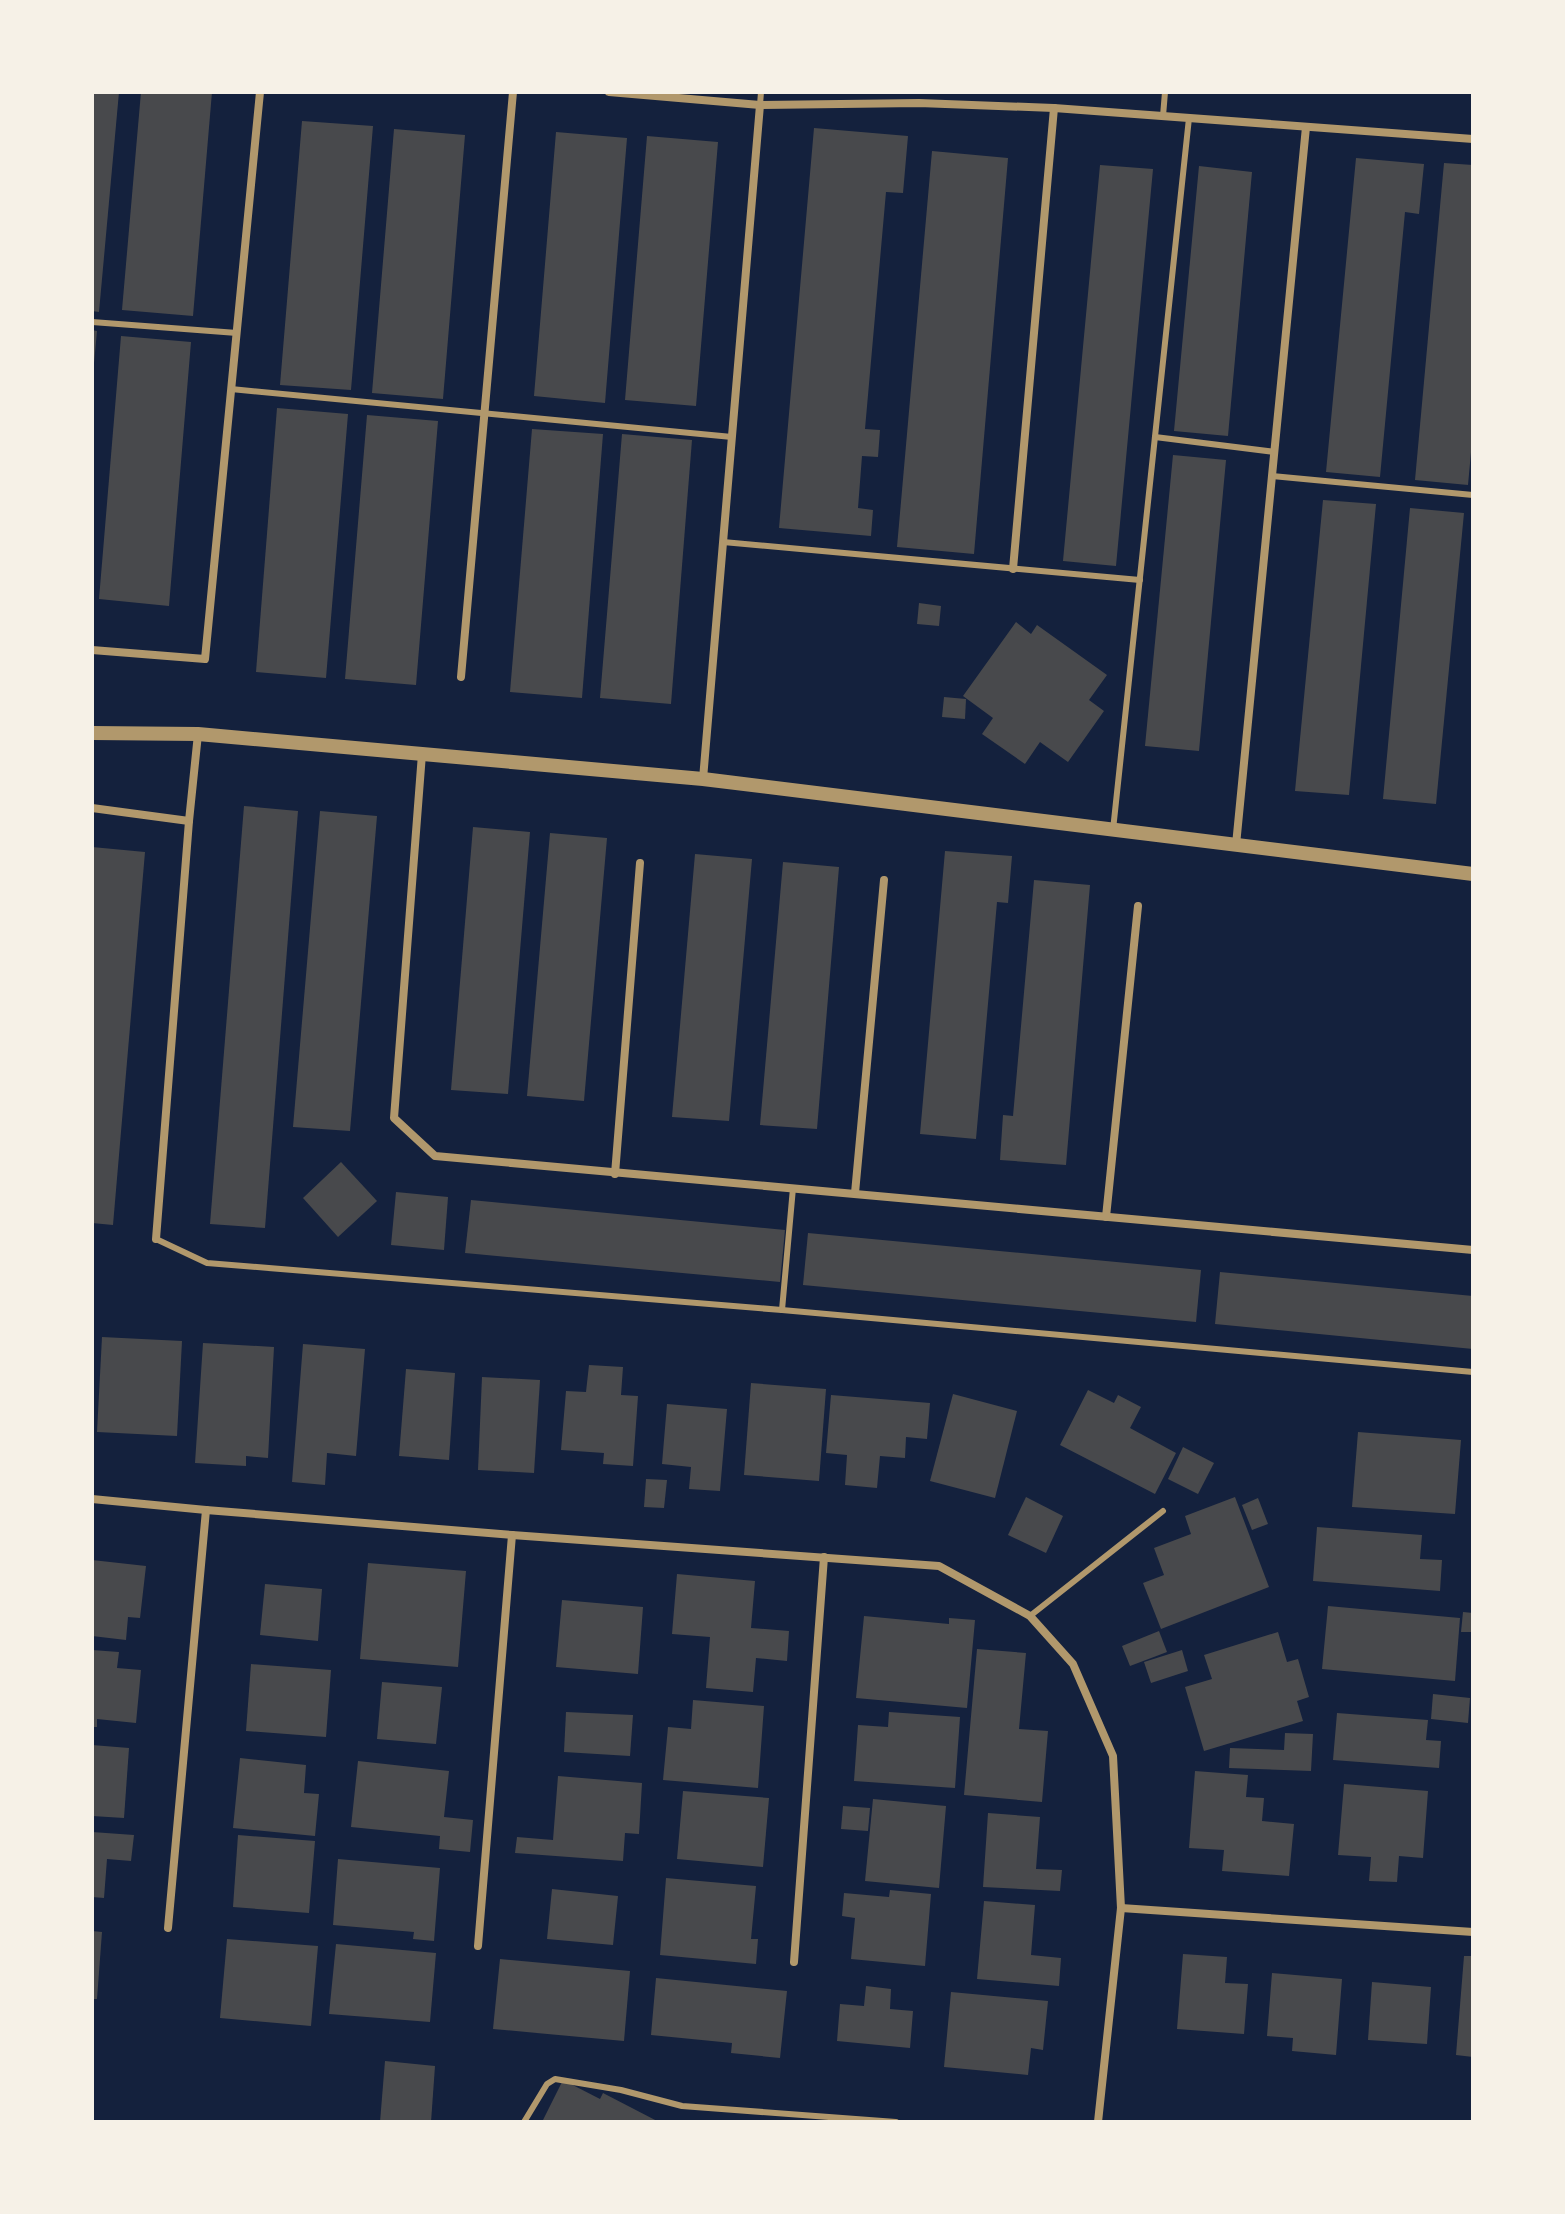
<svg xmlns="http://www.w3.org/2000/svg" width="1565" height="2214" font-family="'Exo 2',sans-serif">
	<rect width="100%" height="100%" fill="#14213d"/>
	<g fill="#48494c">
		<path d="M 92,92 L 119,92 L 99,312 L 92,311 Z"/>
		<path d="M 141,92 L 212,92 L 193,316 L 122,310 Z"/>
		<path d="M 302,121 L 373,126 L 351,390 L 280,385 Z"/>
		<path d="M 814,128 L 908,136 L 903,193 L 886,192 L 865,429 L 880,430 L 878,457 L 862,456 L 858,508 L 873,510 L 871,536 L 779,528 Z"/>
		<path d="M 394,129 L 465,135 L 443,399 L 372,393 Z"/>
		<path d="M 556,132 L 627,138 L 605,403 L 534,396 Z"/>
		<path d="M 647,136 L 718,142 L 696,406 L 625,400 Z"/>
		<path d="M 932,151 L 1008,158 L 974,554 L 897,547 Z"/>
		<path d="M 1356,158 L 1424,164 L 1419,214 L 1405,212 L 1380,477 L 1326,472 Z"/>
		<path d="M 1444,163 L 1473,165 L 1473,430 L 1468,485 L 1415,480 Z"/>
		<path d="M 1100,165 L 1153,169 L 1116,566 L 1063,561 Z"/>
		<path d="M 1199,166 L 1252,172 L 1228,436 L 1174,431 Z"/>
		<path d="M 92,330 L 97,331 L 94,363 L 92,363 Z"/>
		<path d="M 121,336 L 191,342 L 169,606 L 99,599 Z"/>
		<path d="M 277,408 L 348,414 L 326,678 L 256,672 Z"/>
		<path d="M 367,415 L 438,421 L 416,685 L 345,679 Z"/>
		<path d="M 532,429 L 603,434 L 582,698 L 510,692 Z"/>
		<path d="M 622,434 L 692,440 L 671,704 L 600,698 Z"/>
		<path d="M 1173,455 L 1226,460 L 1199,751 L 1145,746 Z"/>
		<path d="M 1323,500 L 1376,504 L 1349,795 L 1295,791 Z"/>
		<path d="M 1410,508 L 1464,513 L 1436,804 L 1383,799 Z"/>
		<path d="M 919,603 L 941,606 L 939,626 L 917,624 Z"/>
		<path d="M 1016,622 L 1031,634 L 1037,625 L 1107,675 L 1089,700 L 1104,711 L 1068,762 L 1040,742 L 1025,764 L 982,734 L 993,718 L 963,696 Z"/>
		<path d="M 944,697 L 966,699 L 965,719 L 942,717 Z"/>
		<path d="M 244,806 L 298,811 L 265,1228 L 210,1224 Z"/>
		<path d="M 320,811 L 377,816 L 350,1131 L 293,1127 Z"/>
		<path d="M 473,827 L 530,832 L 508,1094 L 451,1090 Z"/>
		<path d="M 550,833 L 607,838 L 584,1101 L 527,1096 Z"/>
		<path d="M 92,847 L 145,852 L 113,1225 L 92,1223 Z"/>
		<path d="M 945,851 L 1012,856 L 1008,903 L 997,902 L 976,1139 L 920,1134 Z"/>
		<path d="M 695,854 L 752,859 L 729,1121 L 672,1117 Z"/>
		<path d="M 783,862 L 839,867 L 817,1129 L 760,1125 Z"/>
		<path d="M 1034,880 L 1090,885 L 1066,1165 L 1000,1160 L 1003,1115 L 1013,1116 Z"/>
		<path d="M 341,1162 L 377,1201 L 338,1237 L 303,1198 Z"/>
		<path d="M 396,1192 L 448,1197 L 444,1250 L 391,1245 Z"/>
		<path d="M 471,1200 L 785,1230 L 780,1282 L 465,1253 Z"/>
		<path d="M 808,1233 L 1201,1270 L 1196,1322 L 803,1285 Z"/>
		<path d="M 1220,1272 L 1473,1296 L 1473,1349 L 1215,1324 Z"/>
		<path d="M 102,1337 L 182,1341 L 177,1436 L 97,1432 Z"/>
		<path d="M 203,1343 L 274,1347 L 268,1458 L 246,1456 L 246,1466 L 195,1463 Z"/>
		<path d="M 303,1344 L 365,1349 L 356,1456 L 327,1453 L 325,1485 L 292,1482 Z"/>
		<path d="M 589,1365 L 623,1367 L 621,1395 L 638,1396 L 633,1466 L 603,1464 L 604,1453 L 561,1450 L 566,1391 L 586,1392 Z"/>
		<path d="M 406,1369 L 455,1373 L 449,1460 L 399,1456 Z"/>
		<path d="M 482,1377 L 540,1380 L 534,1473 L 478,1470 Z"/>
		<path d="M 751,1383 L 826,1389 L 819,1481 L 744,1475 Z"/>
		<path d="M 1088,1390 L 1114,1403 L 1118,1395 L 1141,1407 L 1130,1428 L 1176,1453 L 1155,1494 L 1060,1445 Z"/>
		<path d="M 953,1394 L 1017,1411 L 995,1498 L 930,1481 Z"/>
		<path d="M 831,1395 L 930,1403 L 927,1439 L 906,1437 L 905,1458 L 880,1456 L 877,1488 L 845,1485 L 847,1455 L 826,1453 Z"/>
		<path d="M 667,1404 L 727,1409 L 720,1491 L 689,1489 L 691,1467 L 662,1464 Z"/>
		<path d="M 1358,1432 L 1461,1440 L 1455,1514 L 1352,1507 Z"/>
		<path d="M 1183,1447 L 1214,1463 L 1198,1494 L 1168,1479 Z"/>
		<path d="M 646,1479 L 667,1480 L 664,1508 L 644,1507 Z"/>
		<path d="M 1026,1497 L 1063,1516 L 1046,1553 L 1008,1535 Z"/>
		<path d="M 1235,1497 L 1269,1587 L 1161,1629 L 1143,1583 L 1164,1575 L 1154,1548 L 1191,1534 L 1185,1516 Z"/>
		<path d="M 1258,1498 L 1268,1524 L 1252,1530 L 1242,1505 Z"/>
		<path d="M 1317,1527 L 1422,1535 L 1420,1559 L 1442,1560 L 1440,1591 L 1313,1581 Z"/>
		<path d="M 92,1560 L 146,1566 L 140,1618 L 128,1617 L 126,1640 L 92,1636 Z"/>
		<path d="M 368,1563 L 466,1571 L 458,1667 L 360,1659 Z"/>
		<path d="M 677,1574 L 755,1581 L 751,1628 L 789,1631 L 787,1661 L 756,1658 L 753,1692 L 706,1688 L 710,1637 L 672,1634 Z"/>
		<path d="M 265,1584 L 322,1589 L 318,1641 L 260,1635 Z"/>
		<path d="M 562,1600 L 643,1607 L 638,1674 L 556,1667 Z"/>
		<path d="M 1328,1606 L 1460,1618 L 1455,1681 L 1322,1669 Z"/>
		<path d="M 1463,1612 L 1473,1613 L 1473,1632 L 1461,1632 Z"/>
		<path d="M 864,1616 L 949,1624 L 949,1618 L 975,1620 L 967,1708 L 856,1698 Z"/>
		<path d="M 1159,1631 L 1167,1652 L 1130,1666 L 1122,1646 Z"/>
		<path d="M 1278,1632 L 1287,1662 L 1298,1659 L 1309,1697 L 1297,1701 L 1303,1721 L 1204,1751 L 1185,1687 L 1212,1679 L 1204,1655 Z"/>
		<path d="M 977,1649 L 1026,1653 L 1019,1729 L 1048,1731 L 1042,1802 L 964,1795 Z"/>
		<path d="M 92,1650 L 119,1652 L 117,1668 L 141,1670 L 136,1723 L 97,1719 L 97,1727 L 92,1727 Z"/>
		<path d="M 1182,1650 L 1188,1671 L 1151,1683 L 1144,1662 Z"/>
		<path d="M 251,1664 L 331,1670 L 326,1737 L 246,1731 Z"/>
		<path d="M 382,1682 L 442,1687 L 436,1744 L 377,1739 Z"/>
		<path d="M 1433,1694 L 1470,1698 L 1468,1723 L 1431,1719 Z"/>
		<path d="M 693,1700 L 764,1706 L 758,1788 L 663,1780 L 668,1727 L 691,1729 Z"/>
		<path d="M 566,1712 L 633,1715 L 630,1756 L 564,1752 Z"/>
		<path d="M 889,1712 L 960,1717 L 955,1788 L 854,1781 L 858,1725 L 888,1727 Z"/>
		<path d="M 1337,1713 L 1428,1720 L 1426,1740 L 1441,1741 L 1439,1768 L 1333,1760 Z"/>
		<path d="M 1285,1733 L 1313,1734 L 1311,1771 L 1229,1768 L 1230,1748 L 1284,1750 Z"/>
		<path d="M 92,1745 L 129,1748 L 124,1818 L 92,1816 Z"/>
		<path d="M 240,1758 L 306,1765 L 304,1793 L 319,1794 L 315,1836 L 233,1828 Z"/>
		<path d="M 358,1761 L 449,1771 L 444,1817 L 473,1820 L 470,1852 L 439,1849 L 440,1836 L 351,1827 Z"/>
		<path d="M 1195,1771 L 1248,1775 L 1246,1797 L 1264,1798 L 1262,1821 L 1294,1824 L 1289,1876 L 1222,1871 L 1224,1850 L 1189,1848 Z"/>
		<path d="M 558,1776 L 642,1783 L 639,1834 L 625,1833 L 623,1861 L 515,1853 L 517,1837 L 553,1840 Z"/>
		<path d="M 1344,1784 L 1428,1791 L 1423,1858 L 1399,1856 L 1397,1882 L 1369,1881 L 1371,1857 L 1338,1855 Z"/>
		<path d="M 683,1791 L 769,1798 L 763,1867 L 677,1859 Z"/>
		<path d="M 873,1799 L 946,1806 L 939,1888 L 865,1881 Z"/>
		<path d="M 843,1806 L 870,1808 L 868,1831 L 841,1829 Z"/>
		<path d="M 988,1813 L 1040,1817 L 1036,1869 L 1062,1870 L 1060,1891 L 983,1887 Z"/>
		<path d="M 92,1832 L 134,1835 L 131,1861 L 107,1859 L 104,1898 L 92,1897 Z"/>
		<path d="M 238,1835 L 315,1841 L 309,1913 L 233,1907 Z"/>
		<path d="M 338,1859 L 440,1868 L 434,1941 L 413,1939 L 414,1932 L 333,1925 Z"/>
		<path d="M 666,1878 L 756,1886 L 751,1939 L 758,1939 L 756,1964 L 660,1955 Z"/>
		<path d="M 552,1889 L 618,1896 L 613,1945 L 547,1939 Z"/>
		<path d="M 890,1890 L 931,1894 L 925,1966 L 851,1959 L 855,1918 L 842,1916 L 844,1893 L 889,1897 Z"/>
		<path d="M 984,1901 L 1035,1905 L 1031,1955 L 1061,1958 L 1059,1986 L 977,1979 Z"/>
		<path d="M 92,1931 L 102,1932 L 97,1999 L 92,1999 Z"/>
		<path d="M 227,1939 L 318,1946 L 311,2026 L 220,2018 Z"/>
		<path d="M 336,1944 L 436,1953 L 430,2022 L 329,2014 Z"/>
		<path d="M 1183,1954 L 1227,1957 L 1225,1983 L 1248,1984 L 1244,2034 L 1177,2029 Z"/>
		<path d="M 1464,1956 L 1473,1956 L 1473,2057 L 1456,2055 Z"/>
		<path d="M 500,1959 L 630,1971 L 624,2041 L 493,2029 Z"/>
		<path d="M 1272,1973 L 1342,1979 L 1336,2055 L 1292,2051 L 1293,2038 L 1267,2036 Z"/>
		<path d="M 656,1978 L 787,1991 L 780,2058 L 731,2053 L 732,2043 L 651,2035 Z"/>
		<path d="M 1372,1982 L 1431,1987 L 1427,2044 L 1368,2040 Z"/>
		<path d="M 866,1986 L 891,1989 L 890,2009 L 913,2011 L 910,2048 L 837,2041 L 840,2004 L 864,2006 Z"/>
		<path d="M 951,1992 L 1048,2001 L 1043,2050 L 1031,2048 L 1028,2075 L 944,2067 Z"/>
		<path d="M 385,2061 L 435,2066 L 431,2122 L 380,2122 Z"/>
		<path d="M 563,2080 L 600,2099 L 603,2093 L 659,2122 L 542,2122 Z"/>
	</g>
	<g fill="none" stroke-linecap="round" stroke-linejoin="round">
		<g stroke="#b1986c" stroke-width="6">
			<path d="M 760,105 L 761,92"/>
			<path d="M 1163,116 L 1165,92"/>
			<path d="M 92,322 L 237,333"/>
			<path d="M 231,389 L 732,437"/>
			<path d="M 1155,437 L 1275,452"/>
			<path d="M 1272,476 L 1473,495"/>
			<path d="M 723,542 L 1140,580"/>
			<path d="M 1113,830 L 1189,118"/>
			<path d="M 156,1239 L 207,1263 L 782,1310 L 1473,1372"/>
			<path d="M 782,1310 L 793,1188"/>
			<path d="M 1030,1616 L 1163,1511"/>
			<path d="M 524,2122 L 547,2084 L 555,2079 L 621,2090 L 682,2106 L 896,2122"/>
		</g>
		<g stroke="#b1986c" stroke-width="8">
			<path d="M 609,92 L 760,105 L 919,103 L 1054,108 L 1473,139"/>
			<path d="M 1013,569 L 1054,108"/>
			<path d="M 92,650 L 205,659 L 260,92"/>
			<path d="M 461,677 L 513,92"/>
			<path d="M 422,754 L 394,1118 L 435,1156 L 1473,1250"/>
			<path d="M 703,779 L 760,105"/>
			<path d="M 92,808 L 189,821"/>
			<path d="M 1236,845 L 1306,127"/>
			<path d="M 615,1174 L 640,863"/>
			<path d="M 855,1193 L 884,880"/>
			<path d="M 1106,1217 L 1138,906"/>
			<path d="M 156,1239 L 189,821 L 198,734"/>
			<path d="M 92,1499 L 206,1510 L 512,1535 L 939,1566 L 1030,1616 L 1073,1664 L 1113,1756 L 1121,1908 L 1098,2122"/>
			<path d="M 1121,1908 L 1473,1932"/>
			<path d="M 168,1928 L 206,1510"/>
			<path d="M 478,1946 L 512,1535"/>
			<path d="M 794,1962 L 824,1557"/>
		</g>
		<path stroke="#b1986c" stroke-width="14" d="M 92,733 L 198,734 L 703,779 L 1473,874"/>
	</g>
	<rect width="1565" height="2214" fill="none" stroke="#f6f1e7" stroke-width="188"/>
</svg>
